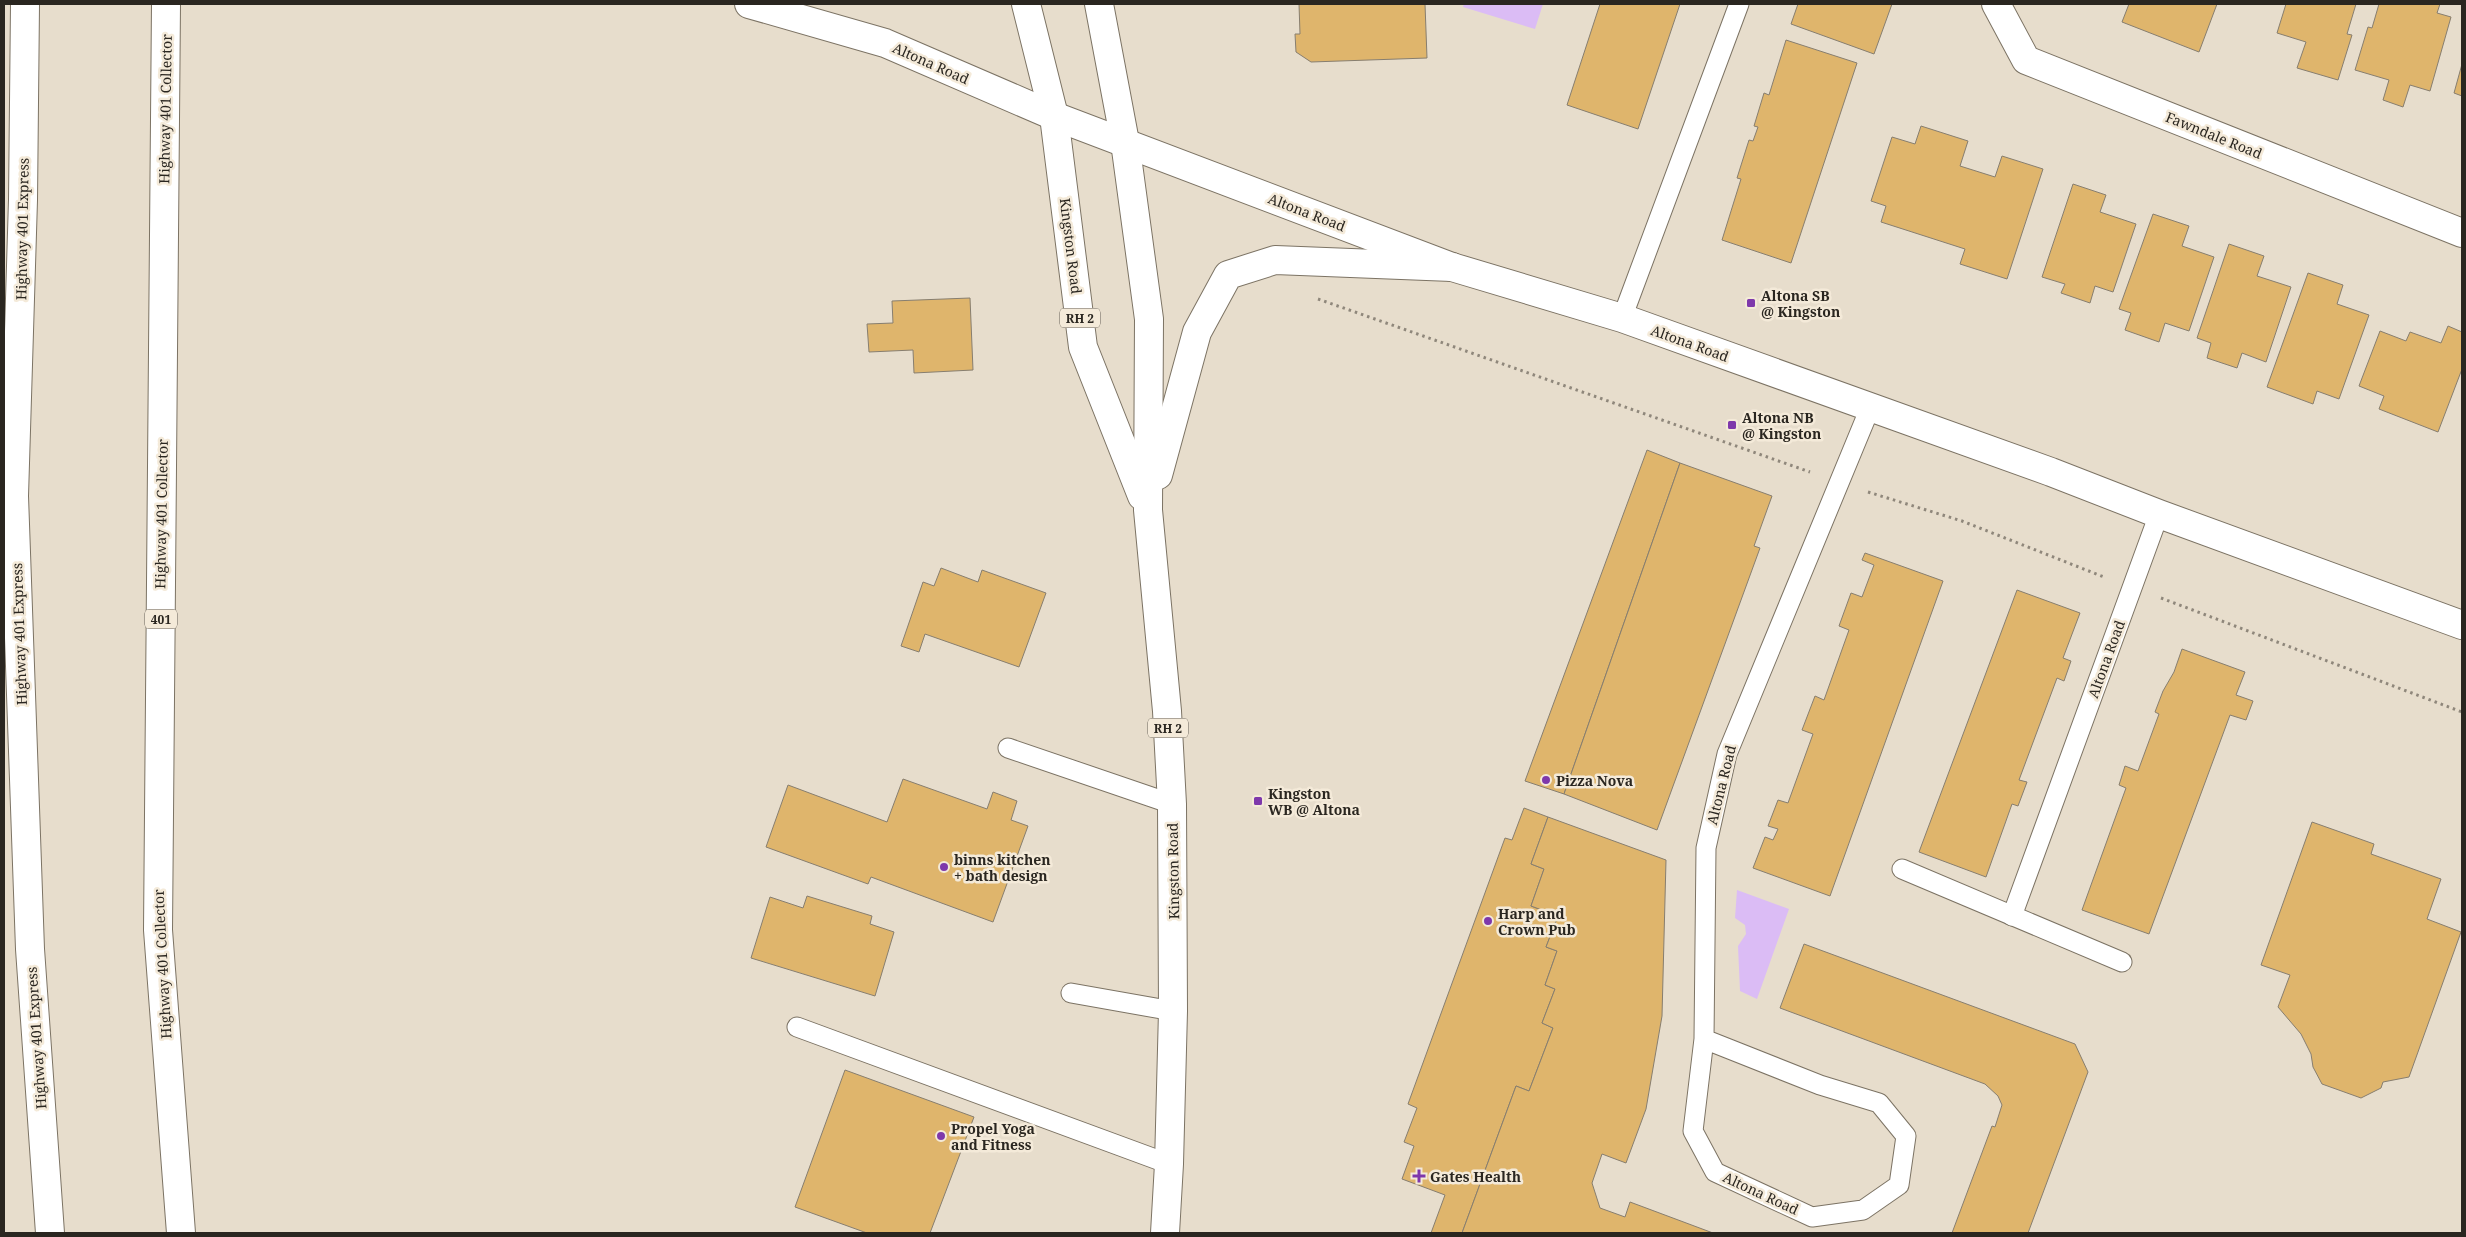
<svg xmlns="http://www.w3.org/2000/svg" width="2466" height="1237" font-family="'Noto Serif',serif">
	<rect width="100%" height="100%" fill="#e7ddcc"/>
	<g fill="#dbbcf5">
		<path d="M 1464,4 L 1543,4 L 1535,29 L 1463,7 Z"/>
		<path d="M 1737,890 L 1789,909 L 1757,999 L 1740,991 L 1738,946 L 1746,934 L 1745,925 L 1735,918 Z"/>
	</g>
	<g fill="#dfb56c" stroke="#877e6f">
		<path d="M 1299,4 L 1425,4 L 1427,58 L 1311,62 L 1296,52 L 1295,34 L 1300,34 Z"/>
		<path d="M 1600,4 L 1680,4 L 1638,129 L 1567,105 Z"/>
		<path d="M 1798,4 L 1892,4 L 1874,54 L 1791,24 Z"/>
		<path d="M 2129,4 L 2217,4 L 2199,52 L 2122,22 Z"/>
		<path d="M 2286,4 L 2356,4 L 2347,34 L 2352,35 L 2338,80 L 2297,68 L 2306,42 L 2277,33 Z"/>
		<path d="M 2379,4 L 2440,4 L 2437,13 L 2451,17 L 2430,91 L 2410,85 L 2403,107 L 2383,100 L 2389,80 L 2355,70 L 2368,27 L 2372,28 Z"/>
		<path d="M 1786,40 L 1857,63 L 1791,263 L 1722,240 L 1741,179 L 1737,178 L 1749,140 L 1753,141 L 1758,127 L 1754,126 L 1764,93 L 1769,95 Z"/>
		<path d="M 2462,64 L 2462,96 L 2454,93 Z"/>
		<path d="M 1921,126 L 1968,141 L 1960,166 L 1995,177 L 2002,156 L 2043,169 L 2007,279 L 1960,264 L 1965,249 L 1881,222 L 1886,206 L 1871,201 L 1892,137 L 1915,144 Z"/>
		<path d="M 2073,184 L 2106,195 L 2100,212 L 2136,224 L 2113,292 L 2095,286 L 2090,303 L 2061,293 L 2065,284 L 2042,277 Z"/>
		<path d="M 2153,214 L 2189,226 L 2182,246 L 2214,257 L 2189,331 L 2165,323 L 2159,342 L 2125,330 L 2131,313 L 2119,309 Z"/>
		<path d="M 2229,244 L 2264,256 L 2257,276 L 2291,287 L 2266,362 L 2242,353 L 2237,368 L 2207,358 L 2211,343 L 2197,338 Z"/>
		<path d="M 2308,273 L 2343,285 L 2337,304 L 2369,315 L 2339,399 L 2317,391 L 2313,404 L 2267,387 Z"/>
		<path d="M 970,298 L 973,370 L 914,373 L 913,350 L 869,352 L 867,324 L 893,323 L 892,301 Z"/>
		<path d="M 2448,326 L 2462,332 L 2462,369 L 2438,432 L 2379,409 L 2384,396 L 2359,386 L 2380,331 L 2406,341 L 2410,332 L 2441,343 Z"/>
		<path d="M 1647,450 L 1680,463 L 1564,794 L 1525,781 Z"/>
		<path d="M 1680,463 L 1772,496 L 1754,546 L 1760,548 L 1657,830 L 1564,794 Z"/>
		<path d="M 1865,553 L 1943,581 L 1830,896 L 1753,868 L 1765,837 L 1773,840 L 1778,829 L 1768,826 L 1778,800 L 1788,803 L 1813,734 L 1802,730 L 1815,696 L 1824,700 L 1849,630 L 1839,626 L 1851,593 L 1862,597 L 1874,565 L 1862,560 Z"/>
		<path d="M 941,568 L 978,582 L 982,570 L 1046,593 L 1019,667 L 925,634 L 919,652 L 901,646 L 923,582 L 934,586 Z"/>
		<path d="M 2017,590 L 2080,613 L 2063,658 L 2071,661 L 2064,681 L 2057,678 L 2019,780 L 2027,782 L 2018,806 L 2012,804 L 1986,877 L 1919,852 Z"/>
		<path d="M 2182,649 L 2245,672 L 2236,695 L 2253,701 L 2246,720 L 2230,715 L 2149,934 L 2082,910 L 2126,788 L 2119,785 L 2125,766 L 2138,771 L 2159,714 L 2155,712 L 2163,691 L 2174,672 Z"/>
		<path d="M 903,779 L 987,809 L 993,792 L 1017,801 L 1011,820 L 1028,826 L 993,922 L 871,877 L 868,884 L 766,847 L 788,785 L 887,822 Z"/>
		<path d="M 1524,808 L 1548,817 L 1531,864 L 1544,869 L 1531,906 L 1558,916 L 1546,947 L 1557,951 L 1545,985 L 1555,989 L 1542,1023 L 1553,1028 L 1529,1091 L 1516,1086 L 1462,1233 L 1431,1233 L 1445,1195 L 1402,1179 L 1414,1146 L 1404,1142 L 1417,1108 L 1408,1104 L 1505,838 L 1512,840 Z"/>
		<path d="M 1548,817 L 1666,860 L 1662,1016 L 1646,1109 L 1626,1163 L 1602,1154 L 1592,1183 L 1600,1208 L 1625,1217 L 1630,1202 L 1713,1233 L 1462,1233 L 1516,1086 L 1529,1091 L 1553,1028 L 1542,1023 L 1555,989 L 1545,985 L 1557,951 L 1546,947 L 1558,916 L 1531,906 L 1544,869 L 1531,864 Z"/>
		<path d="M 2312,822 L 2374,844 L 2371,854 L 2441,879 L 2427,919 L 2461,932 L 2409,1077 L 2383,1082 L 2381,1088 L 2361,1098 L 2322,1084 L 2313,1067 L 2311,1054 L 2301,1034 L 2278,1007 L 2290,975 L 2261,965 Z"/>
		<path d="M 807,896 L 872,916 L 870,924 L 894,932 L 875,996 L 751,958 L 770,897 L 803,908 Z"/>
		<path d="M 1804,944 L 2075,1044 L 2088,1072 L 2028,1233 L 1952,1233 L 1992,1126 L 1995,1127 L 2002,1105 L 1998,1096 L 1985,1084 L 1780,1008 Z"/>
		<path d="M 845,1070 L 974,1117 L 930,1233 L 867,1233 L 795,1207 Z"/>
	</g>
	<g fill="none" stroke-linecap="round" stroke-linejoin="round">
		<g stroke="#7c7364" stroke-width="21">
			<g id="service">
				<path d="M 1622,318 L 1739,4"/>
				<path d="M 1008,748 L 1172,804"/>
				<path d="M 1902,869 L 2122,962"/>
				<path d="M 2012,916 L 2159,514"/>
				<path d="M 1071,993 L 1173,1011"/>
				<path d="M 797,1027 L 1169,1164"/>
				<path d="M 1704,1039 L 1820,1085 L 1879,1103 L 1906,1136 L 1899,1185 L 1863,1210 L 1812,1217 L 1715,1172 L 1693,1131 L 1704,1039 L 1706,848 L 1727,754 L 1870,408"/>
			</g>
		</g>
		<g stroke="#7c7364" stroke-width="30">
			<g id="minor">
				<path d="M 749,4 L 885,43 L 1054,116"/>
				<path d="M 1996,4 L 2026,60 L 2462,233"/>
			</g>
		</g>
		<g stroke="#7c7364" stroke-width="30">
			<path id="secondary" d="M 1054,116 L 1452,267 L 1622,318 L 2051,472 L 2159,514 L 2462,625"/>
		</g>
		<g stroke="#7c7364" stroke-width="30">
			<g id="primary">
				<path d="M 1026,4 L 1054,116 L 1083,347 L 1142,496"/>
				<path d="M 1099,4 L 1125,142 L 1149,319 L 1148,510 L 1167,711 L 1172,804 L 1173,1011 L 1169,1164 L 1165,1233"/>
				<path d="M 1158,475 L 1197,332 L 1228,275 L 1275,260 L 1452,267"/>
			</g>
		</g>
		<g stroke="#7c7364" stroke-width="30">
			<g id="motorway">
				<path d="M 25,4 L 23,200 L 14,496 L 30,949 L 50,1233"/>
				<path d="M 166,4 L 158,930 L 181,1233"/>
			</g>
		</g>
		<g stroke="#8f877b" stroke-width="3" stroke-dasharray="2.5 4" stroke-linecap="butt">
			<path d="M 1318,299 L 1810,472"/>
			<path d="M 1868,492 L 1962,521 L 2104,577"/>
			<path d="M 2161,598 L 2462,712"/>
		</g>
		<use href="#service" stroke="#fff" stroke-width="19"/>
		<use href="#minor" stroke="#fff" stroke-width="28"/>
		<use href="#secondary" stroke="#fff" stroke-width="28"/>
		<use href="#primary" stroke="#fff" stroke-width="28"/>
		<use href="#motorway" stroke="#fff" stroke-width="28"/>
	</g>
	<g fill="#7e38ab" stroke="#f4ead9" stroke-width="2">
		<rect x="1746" y="298" width="10" height="10" rx="2.5"/>
		<rect x="1727" y="420" width="10" height="10" rx="2.5"/>
		<circle cx="1546" cy="780" r="5"/>
		<rect x="1253" y="796" width="10" height="10" rx="2.5"/>
		<circle cx="944" cy="867" r="5"/>
		<circle cx="1488" cy="921" r="5"/>
		<circle cx="941" cy="1136" r="5"/>
		<path d="M1416.5 1168.5h5v5h5v5h-5v5h-5v-5h-5v-5h5z"/>
	</g>
	<g text-anchor="middle" dominant-baseline="central" stroke-width="5" stroke-linejoin="round" paint-order="stroke">
		<g fill="#f4ead9" stroke="#676158" stroke-width="1">
			<rect x="1060" y="308.5" width="40" height="19" rx="4"/>
			<rect x="145" y="609.5" width="32" height="19" rx="4"/>
			<rect x="1148" y="718.5" width="40" height="19" rx="4"/>
		</g>
		<g font-size="12" font-weight="bold" fill="#2a2620">
			<text x="1080" y="318">RH 2</text>
			<text x="161" y="619">401</text>
			<text x="1168" y="728">RH 2</text>
		</g>
		<g font-size="14" fill="#2a2620" stroke="#f4ead9">
			<text transform="translate(931 63) rotate(24)">Altona Road</text>
			<text transform="translate(165 109) rotate(-89)">Highway 401 Collector</text>
			<text transform="translate(2214 135) rotate(22)">Fawndale Road</text>
			<text transform="translate(1307 212) rotate(21)">Altona Road</text>
			<text transform="translate(22 229) rotate(-89)">Highway 401 Express</text>
			<text transform="translate(1071 246) rotate(83)">Kingston Road</text>
			<text transform="translate(1690 343) rotate(20)">Altona Road</text>
			<text transform="translate(161 514) rotate(-89)">Highway 401 Collector</text>
			<text transform="translate(19 634) rotate(-92)">Highway 401 Express</text>
			<text transform="translate(2106 659) rotate(-70)">Altona Road</text>
			<text transform="translate(1721 785) rotate(-76)">Altona Road</text>
			<text transform="translate(1173 871) rotate(-91)">Kingston Road</text>
			<text transform="translate(162 964) rotate(-93)">Highway 401 Collector</text>
			<text transform="translate(36 1038) rotate(-94)">Highway 401 Express</text>
			<text transform="translate(1761 1193) rotate(25)">Altona Road</text>
		</g>
		<g font-size="14" font-weight="bold" fill="#2a2620" stroke="#f4ead9" text-anchor="start">
			<text x="1761" y="295">Altona SB<tspan x="1761" dy="16">@ Kingston</tspan></text>
			<text x="1742" y="417">Altona NB<tspan x="1742" dy="16">@ Kingston</tspan></text>
			<text x="1556" y="780">Pizza Nova</text>
			<text x="1268" y="793">Kingston<tspan x="1268" dy="16">WB @ Altona</tspan></text>
			<text x="954" y="859">binns kitchen<tspan x="954" dy="16">+ bath design</tspan></text>
			<text x="1498" y="913">Harp and<tspan x="1498" dy="16">Crown Pub</tspan></text>
			<text x="951" y="1128">Propel Yoga<tspan x="951" dy="16">and Fitness</tspan></text>
			<text x="1430" y="1176">Gates Health</text>
		</g>
	</g>
	<rect width="2466" height="1237" fill="none" stroke="#2a2620" stroke-width="10"/>
</svg>
